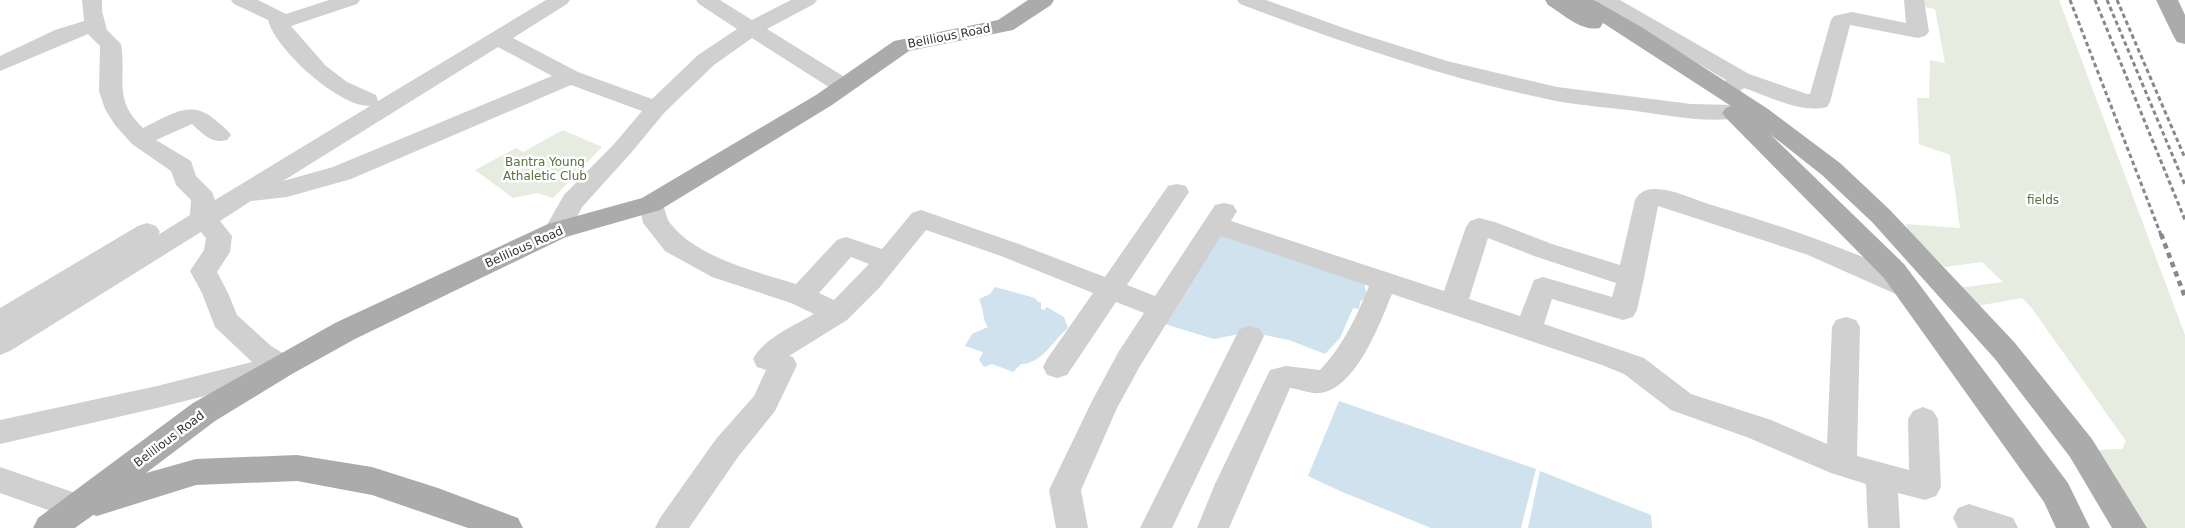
<svg xmlns="http://www.w3.org/2000/svg" width="2185" height="528" font-family="'DejaVu Sans',sans-serif">
	<rect width="100%" height="100%" fill="#fff"/>
	<g fill="#e6ecdf">
		<path d="M 1912,0 L 2059,0 L 2185,335 L 2185,528 L 2145,528 L 2097,450 L 2122,449 L 2126,441 L 2031,307 L 2022,298 L 1977,306 L 1958,288 L 2003,282 L 1982,262 L 1945,267 L 1909,234 L 1906,224 L 1960,228 L 1950,155 L 1919,144 L 1917,98 L 1929,98 L 1930,60 L 1945,63 L 1935,9 L 1914,5 Z"/>
		<path d="M 563,130 L 602,147 L 553,198 L 537,193 L 513,198 L 475,170 L 516,148 L 523,152 Z"/>
	</g>
	<g fill="#cfe2ee">
		<path d="M 1216,232 L 1363,277 L 1367,296 L 1360,302 L 1359,309 L 1353,308 L 1340,338 L 1325,354 L 1289,340 L 1249,332 L 1214,339 L 1158,322 Z"/>
		<path d="M 995,287 L 1035,298 L 1038,302 L 1041,302 L 1041,309 L 1044,310 L 1047,307 L 1064,317 L 1068,328 C 1054,339 1042,364 1021,364 L 1013,372 L 992,364 L 984,367 L 979,360 L 983,352 L 965,346 L 972,334 L 988,327 C 982,318 984,310 979,299 L 990,294 Z"/>
		<path d="M 1339,401 L 1536,469 L 1521,528 L 1431,528 L 1340,491 L 1308,476 Z"/>
		<path d="M 1540,471 L 1651,515 L 1652,528 L 1528,528 Z"/>
	</g>
	<g fill="none" stroke-linecap="round" stroke-linejoin="round">
		<g fill="#d0d0d0" fill-rule="evenodd">
			<path d="M 82,0 L 102,0 L 102,11 L 107,30 L 121,44 C 127,79 112,99 143,128 C 167,117 190,98 214,119 C 220,124 226,128 231,135 L 227,140 C 211,144 203,134 192,124 L 156,140 L 191,161 L 196,176 L 212,192 L 215,200 L 370,106 C 339,107 275,49 268,20 L 234,4 L 231,0 L 258,0 L 286,14 L 329,0 L 360,0 L 357,4 L 291,26 L 326,66 L 347,82 L 376,95 L 378,101 L 546,0 L 570,0 L 567,4 L 513,38 L 578,72 L 652,99 L 698,55 L 737,29 L 699,4 L 696,0 L 720,0 L 752,20 L 791,0 L 817,0 L 814,4 L 767,29 L 851,81 L 854,86 L 851,91 L 843,93 L 835,91 L 752,38 L 714,65 L 664,113 L 631,153 L 583,206 L 566,236 L 557,239 L 548,236 L 544,230 L 564,195 L 615,143 L 642,111 L 571,85 L 351,179 L 287,197 L 251,201 L 220,221 L 232,236 L 230,252 L 217,272 L 228,293 L 237,315 L 271,346 L 291,358 L 295,366 L 291,374 L 157,408 L 0,444 L 0,420 L 157,386 L 252,362 L 215,327 L 202,293 L 190,271 L 204,250 L 206,238 L 201,232 L 10,351 L 0,355 L 0,308 L 138,226 L 147,223 L 156,226 L 160,232 L 158,235 L 190,215 L 191,200 L 176,185 L 171,171 L 132,144 L 115,125 L 105,109 L 99,91 L 100,46 L 88,34 L 0,71 L 0,56 L 55,30 L 84,21 ZM 498,47 L 552,76 L 333,167 L 283,181 Z"/>
			<path d="M 1237,0 L 1266,0 L 1355,32 L 1447,61 L 1557,87 L 1691,104 L 1733,105 L 1741,107 L 1744,112 L 1741,117 C 1712,124 1672,116 1643,112 C 1614,108 1584,106 1556,101 C 1447,79 1343,43 1240,4 Z"/>
			<path d="M 1595,0 L 1620,0 L 1749,74 L 1807,94 L 1810,94 L 1831,20 L 1834,16 L 1852,12 L 1906,23 L 1904,0 L 1924,0 L 1929,32 L 1925,36 L 1918,38 L 1850,25 L 1830,102 L 1827,107 C 1800,114 1769,96 1744,88 C 1735,95 1729,100 1717,97 L 1714,92 L 1726,80 L 1598,4 Z"/>
			<path d="M 1177,184 L 1186,186 L 1189,192 L 1127,285 L 1155,296 L 1215,205 L 1224,203 L 1233,205 L 1237,211 L 1231,221 L 1444,291 L 1466,227 L 1470,221 L 1479,218 L 1495,222 L 1552,244 L 1620,265 L 1635,200 C 1639,193 1645,189 1653,189 C 1672,188 1694,200 1712,205 C 1782,226 1851,249 1916,281 L 1920,288 L 1916,295 L 1907,298 L 1898,295 L 1808,255 L 1658,206 L 1644,278 L 1637,310 L 1633,317 L 1623,320 L 1552,299 L 1544,324 L 1644,358 L 1691,394 L 1771,420 L 1827,444 L 1832,327 L 1836,320 L 1846,317 L 1856,320 L 1860,327 L 1857,456 L 1909,470 L 1908,419 L 1913,411 L 1923,407 L 1933,411 L 1938,419 L 1941,487 L 1936,496 L 1925,500 L 1898,493 L 1900,528 L 1868,528 L 1866,484 L 1831,473 L 1749,438 L 1671,410 L 1624,374 L 1602,365 L 1392,294 C 1380,323 1356,389 1320,393 C 1310,394 1300,389 1290,388 L 1229,528 L 1197,528 L 1215,484 L 1270,370 L 1286,366 L 1320,370 C 1343,346 1357,316 1369,286 L 1221,236 L 1140,366 L 1117,408 L 1081,490 L 1088,528 L 1056,528 L 1049,490 L 1093,399 L 1119,351 L 1144,313 L 1116,302 L 1067,375 L 1057,378 L 1047,375 L 1043,367 L 1047,359 L 1093,293 L 1001,256 L 926,230 L 880,287 L 847,320 L 789,356 L 793,357 L 797,365 L 775,411 L 738,457 L 689,528 L 655,528 L 660,518 L 716,439 L 754,396 L 766,370 L 757,367 L 753,359 C 765,337 794,326 814,314 L 791,303 L 712,277 L 665,251 L 643,223 L 639,204 L 642,198 L 651,196 L 660,198 C 665,206 665,216 670,223 C 697,258 755,271 796,284 L 837,240 L 846,237 L 882,249 L 912,213 L 921,210 L 1019,244 L 1105,277 L 1168,186 ZM 1488,238 L 1534,256 L 1616,283 L 1612,297 L 1543,277 L 1534,280 L 1520,316 L 1469,299 ZM 851,257 L 869,264 L 834,300 L 819,293 Z"/>
			<path d="M 1250,326 L 1260,329 L 1264,336 L 1172,528 L 1140,528 L 1236,336 L 1240,329 Z"/>
			<path d="M 0,467 L 90,498 L 95,508 L 90,518 L 79,521 L 0,493 Z"/>
			<path d="M 1969,504 L 2013,518 L 2018,528 L 1958,528 L 1953,518 L 1958,508 Z"/>
		</g>
		<g fill="#ababab" fill-rule="evenodd">
			<path d="M 1028,0 L 1054,0 L 1051,5 L 1013,30 L 909,51 L 832,105 L 660,210 L 566,237 L 355,339 L 292,374 L 215,421 L 146,473 L 196,459 L 297,455 L 372,467 L 438,488 L 518,518 L 523,528 L 468,528 L 372,495 L 297,481 L 196,485 L 97,516 L 93,515 L 75,528 L 33,528 L 38,518 L 193,403 L 335,323 L 548,224 L 642,198 L 816,95 L 894,41 L 998,20 Z"/>
			<path d="M 1545,0 L 1594,0 L 1643,28 L 1768,109 L 1840,163 L 1890,210 L 2015,343 L 2092,439 L 2147,528 L 2112,528 L 2070,457 L 1995,359 L 1872,222 L 1822,175 L 1770,134 L 1904,264 L 2068,483 L 2090,528 L 2056,528 L 2044,502 L 1884,278 L 1726,118 L 1722,113 L 1726,108 L 1731,106 L 1603,23 L 1600,28 C 1581,32 1563,14 1548,5 Z"/>
			<path d="M 2156,0 L 2178,0 L 2185,15 L 2185,44 L 2177,42 L 2174,37 Z"/>
		</g>
		<g stroke="#888" stroke-width="3" stroke-dasharray="4.5 3" stroke-linecap="butt">
			<path d="M 2070,0 L 2161,235"/>
			<path d="M 2095,0 L 2185,220"/>
			<path d="M 2107,0 L 2185,185"/>
			<path d="M 2117,0 L 2185,158"/>
		</g>
		<path stroke="#888" stroke-width="4.5" stroke-dasharray="5.5 4.5" stroke-linecap="butt" d="M 2161,234 L 2185,297"/>
	</g>
	<g text-anchor="middle" dominant-baseline="central" stroke-width="5" stroke-linejoin="round" paint-order="stroke">
		<g font-size="12" fill="#333" stroke="#fff">
			<text transform="translate(949 36) rotate(-11)">Belilious Road</text>
			<text transform="translate(524 247) rotate(-24)">Belilious Road</text>
			<text transform="translate(169 439) rotate(-37)">Belilious Road</text>
		</g>
		<g font-size="12" fill="#56703f" stroke="#fff">
			<text x="545" y="162">Bantra Young<tspan x="545" dy="14">Athaletic Club</tspan></text>
			<text x="2043" y="200">fields</text>
		</g>
	</g>
</svg>
